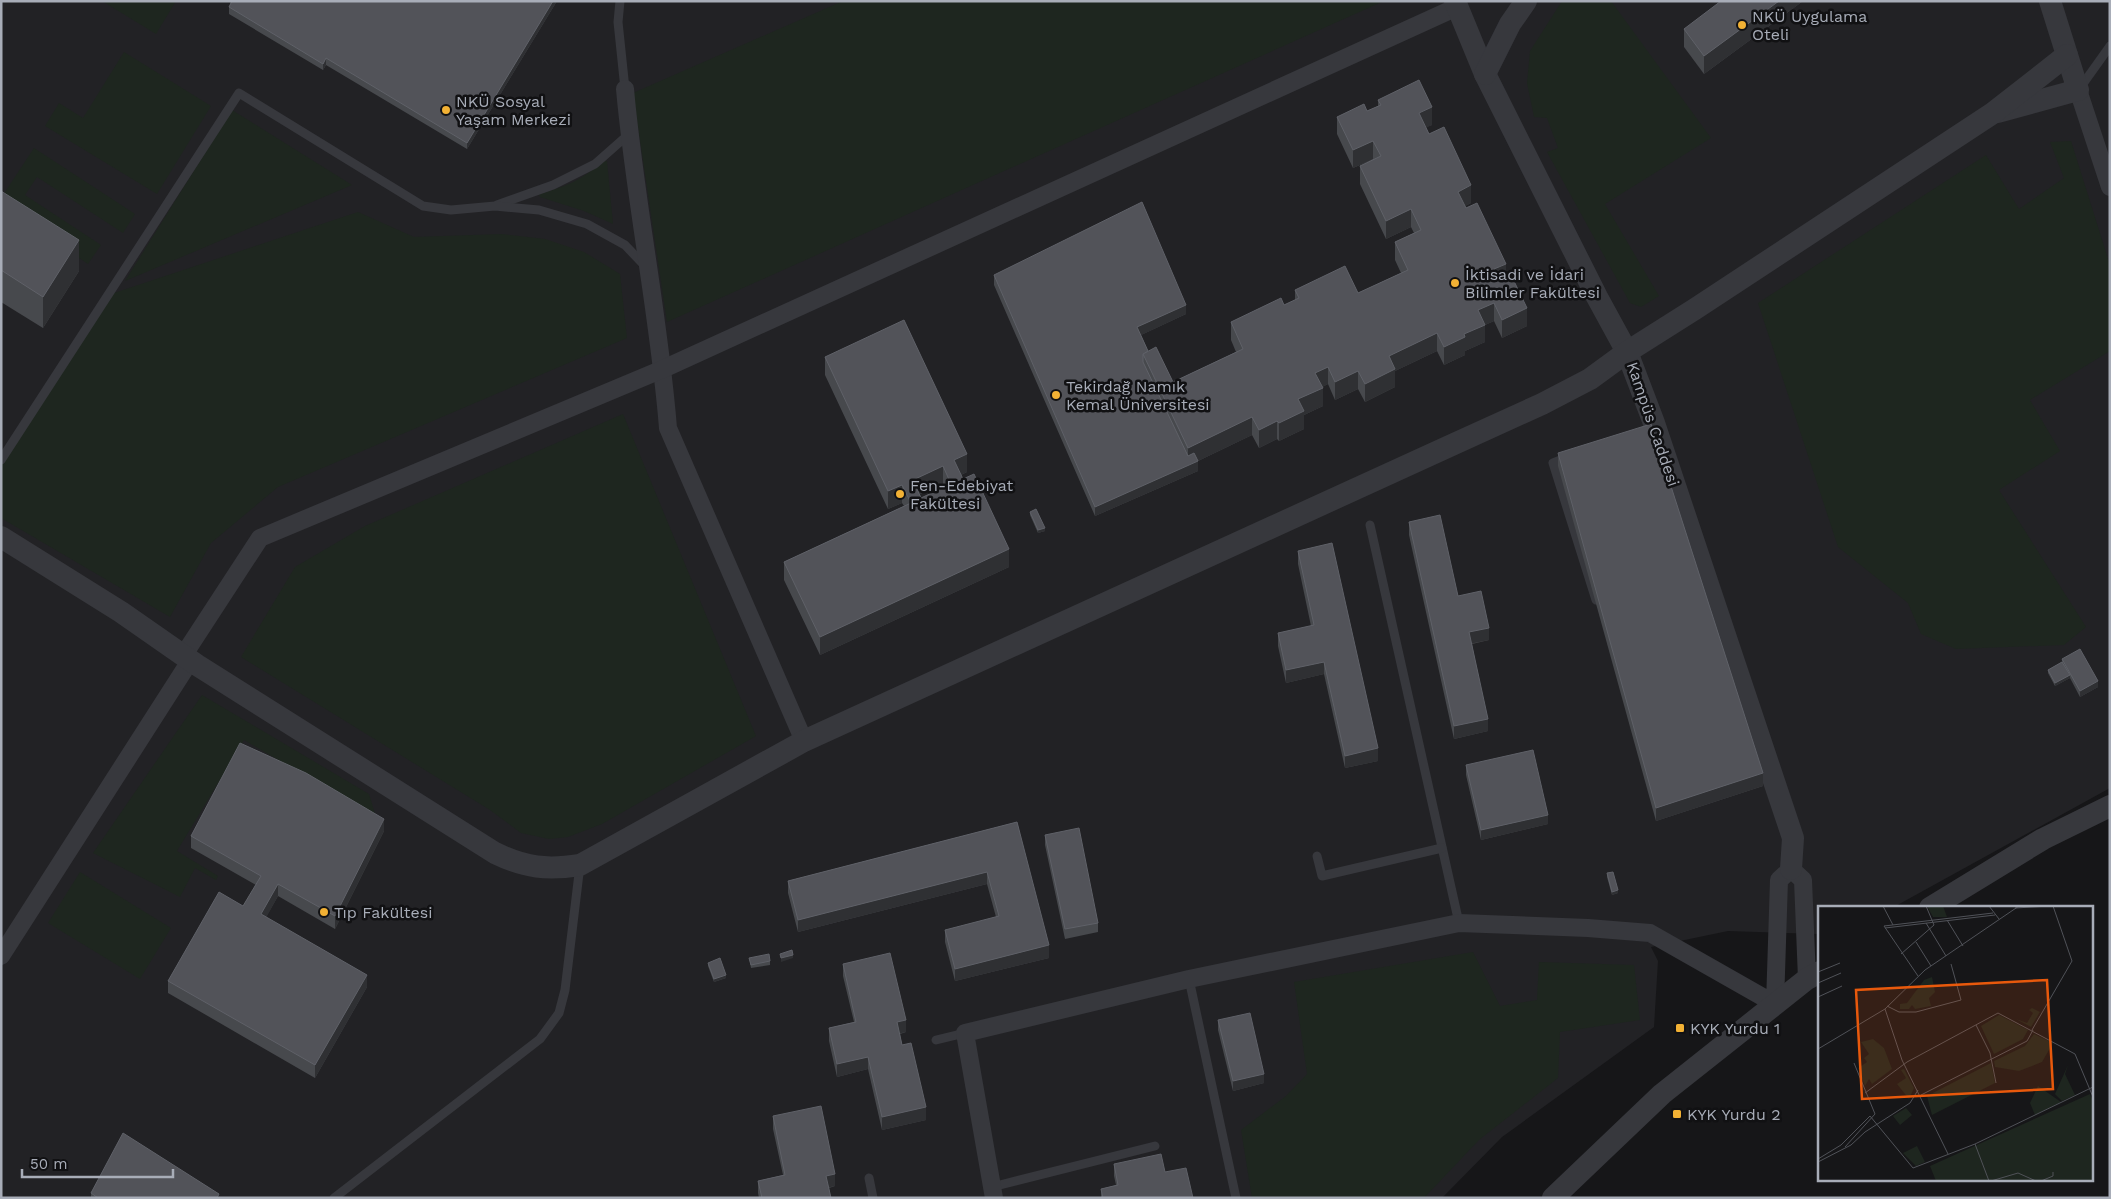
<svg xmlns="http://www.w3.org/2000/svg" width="2111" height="1199" font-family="'Work Sans',sans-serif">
	<rect width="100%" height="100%" fill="#161618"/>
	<path fill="#222225" d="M 1,1 L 2110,1 L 2110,788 L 1892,908 L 1820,908 L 1820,934 L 1728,931 L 1651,947 L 1658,961 L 1654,1027 L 1502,1137 L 1442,1198 L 1,1198 Z"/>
	<g fill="#1e261f">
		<path d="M 102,1 L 176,1 L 156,34 Z"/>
		<path d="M 843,1 L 1384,1 L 667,322 L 633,93 Z"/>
		<path d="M 1562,1 L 1611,1 L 1711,138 L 1605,204 L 1659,296 L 1641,307 L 1630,303 L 1547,152 L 1558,148 L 1547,118 L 1534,117 L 1527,83 L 1530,51 Z"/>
		<path d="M 124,52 L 211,106 L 157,194 L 45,126 L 59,103 L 83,118 Z"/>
		<path d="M 232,110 L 352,185 L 125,281 Z"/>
		<path d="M 2071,141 L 2110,265 L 2110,351 L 2030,400 L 2060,451 L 1999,490 L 2086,627 L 2064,645 L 1956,649 L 1921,634 L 1908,603 L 1838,547 L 1758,303 L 1986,155 L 2019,209 L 2064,178 L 2050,142 Z"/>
		<path d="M 34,148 L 135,214 L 123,233 L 37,177 L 25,195 L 101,245 L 88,264 L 1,206 L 1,198 Z"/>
		<path d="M 607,161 L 613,224 L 584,211 L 540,197 L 539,194 C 563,188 584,179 602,162 Z"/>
		<path d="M 358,212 L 414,237 L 502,234 L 545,239 L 584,252 L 620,274 L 627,338 L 278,487 L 211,543 L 170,617 L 1,518 L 1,460 L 108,295 Z"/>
		<path d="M 623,414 L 756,736 L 602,824 L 568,837 L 549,839 L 521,833 L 490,810 L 241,657 L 295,567 L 365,526 Z"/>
		<path d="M 202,695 L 369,794 L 376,817 L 244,740 L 177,851 L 218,876 L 216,880 L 195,868 L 180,897 L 93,853 Z"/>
		<path d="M 80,872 L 171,928 L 140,979 L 48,923 Z"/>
		<path d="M 1473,952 L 1500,1006 L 1537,1000 L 1539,962 L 1634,965 L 1640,1020 L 1560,1032 L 1558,1078 L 1479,1140 L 1424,1198 L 1252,1198 L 1241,1130 L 1286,1096 L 1307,1074 L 1294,982 Z"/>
	</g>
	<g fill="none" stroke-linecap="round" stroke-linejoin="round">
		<g stroke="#37383d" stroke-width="9">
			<path d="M 620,1 L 618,22 L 625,89"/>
			<path d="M 2080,88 L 2110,46"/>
			<path d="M 497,205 L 553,185 L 595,164 L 629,134"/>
			<path d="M 1568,457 L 1553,463 L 1596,600"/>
			<path d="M 1,460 L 239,93 L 423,206 L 451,210 L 495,206 L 539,210 L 587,224 L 625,245 L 645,266"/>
			<path d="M 1370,525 L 1459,923"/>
			<path d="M 1317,856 L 1322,876 L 1442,848"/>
			<path d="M 1189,979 L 1236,1198"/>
			<path d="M 936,1040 L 965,1033"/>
			<path d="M 869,1178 L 873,1198"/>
			<path d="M 992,1187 L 1155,1146"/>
			<path d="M 334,1198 L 540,1039 L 559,1013 L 565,990 L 580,865"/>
		</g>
		<g stroke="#37383d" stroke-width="18">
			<path d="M 625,89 C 635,202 659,314 668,428 L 804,741"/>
			<path d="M 2078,90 L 2110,187"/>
			<path d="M 183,656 L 260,538 L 663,369 L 1457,7"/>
			<path d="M 1,956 L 190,661"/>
			<path d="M 994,1198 L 965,1033 L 1189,979 L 1459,923 L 1588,928 L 1650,933 L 1775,1004 L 1779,880 L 1791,869 L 1803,880 L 1807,979"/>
		</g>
		<g stroke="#37383d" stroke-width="22">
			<path d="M 1455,1 L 1485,74 L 1597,297 L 1627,352 L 1654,423 L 1793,838 L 1791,869"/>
			<path d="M 1485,74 L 1510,24 L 1526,1"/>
			<path d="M 1998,112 L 2078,90 L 2050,1"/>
			<path d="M 1,537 L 121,612 L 197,665 L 495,853 C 526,868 547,870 580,865 L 804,741 L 1454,444 L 1542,404 L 1590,379 L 1627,352 L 1695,309 L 1993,113 L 2067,55"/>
			<path d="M 1930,908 L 2043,839 L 2110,806"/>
			<path d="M 1553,1198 L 1662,1094 L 1807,979 L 1820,972"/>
		</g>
	</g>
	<g fill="#47494d" fill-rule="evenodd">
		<path d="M 229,1 L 557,1 L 467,149 L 326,65 L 323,70 L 229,14 L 229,7 L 231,3 Z"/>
		<path d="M 1803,1 L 1704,74 L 1684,47 L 1684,29 Z"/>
		<path d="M 1378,100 L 1432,125 L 1426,127 L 1429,134 L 1471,203 L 1465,206 L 1506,279 L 1527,326 L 1502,338 L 1494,321 L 1485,325 L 1485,342 L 1465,351 L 1465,355 L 1444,365 L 1437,351 L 1395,371 L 1395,387 L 1365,402 L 1358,389 L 1335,400 L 1328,384 L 1322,387 L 1323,406 L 1304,415 L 1304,429 L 1279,441 L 1277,439 L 1259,448 L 1252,435 L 1198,461 L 1198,471 L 1095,516 L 994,285 L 994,275 L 1186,314 L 1141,335 L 1148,351 L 1173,382 L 1236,352 L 1231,340 L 1231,322 L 1284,305 L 1295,300 L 1295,290 L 1358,293 L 1401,273 L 1395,260 L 1395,242 L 1414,233 L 1411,227 L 1386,239 L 1360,184 L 1360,166 L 1374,159 L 1353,168 L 1337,134 L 1337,117 L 1367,111 L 1378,106 Z"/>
		<path d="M 1,191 L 79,271 L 43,328 L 1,302 Z"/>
		<path d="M 825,357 L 967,472 L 961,475 L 1009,567 L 820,655 L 784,580 L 784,562 L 904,506 L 902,503 L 888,509 L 825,375 ZM 943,484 L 944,487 L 921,498 L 920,494 Z"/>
		<path d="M 1558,453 L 1763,786 L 1656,821 L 1558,466 Z"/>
		<path d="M 1030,512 L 1045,531 L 1038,533 L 1030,515 Z"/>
		<path d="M 1409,522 L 1458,596 L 1489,640 L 1472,644 L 1488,731 L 1454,739 L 1409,535 Z"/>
		<path d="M 1298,551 L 1378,761 L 1345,768 L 1324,674 L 1286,683 L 1278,646 L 1278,633 L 1311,626 L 1298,564 Z"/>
		<path d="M 2062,659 L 2098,687 L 2080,697 L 2070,678 L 2055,686 L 2048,673 L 2048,670 L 2062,662 Z"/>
		<path d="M 1466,765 L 1548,824 L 1481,840 L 1466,775 Z"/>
		<path d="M 1017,822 L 1049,958 L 955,981 L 945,942 L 945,930 L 996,917 L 987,884 L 798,932 L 788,893 L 788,881 Z"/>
		<path d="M 384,831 L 335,929 L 278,896 L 266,917 L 367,987 L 315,1078 L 168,993 L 168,981 L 243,906 L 256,885 L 191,848 L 191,836 Z"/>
		<path d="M 1045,835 L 1098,923 L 1098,932 L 1065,939 L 1045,845 Z"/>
		<path d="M 1607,873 L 1618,893 L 1612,895 L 1607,877 Z"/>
		<path d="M 749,958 L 770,961 L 770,965 L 751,968 Z"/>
		<path d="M 708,963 L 726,978 L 714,982 L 708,966 Z"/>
		<path d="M 843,964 L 906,1032 L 900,1034 L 902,1045 L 926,1120 L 882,1130 L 868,1069 L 837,1077 L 829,1041 L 829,1028 L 854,1022 L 843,976 Z"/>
		<path d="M 1218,1020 L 1264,1083 L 1233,1091 L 1218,1030 Z"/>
		<path d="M 773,1116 L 835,1186 L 829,1188 L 831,1198 L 759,1198 L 758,1193 L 758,1181 L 783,1175 L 773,1129 Z"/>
		<path d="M 1114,1164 L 1165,1172 L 1193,1198 L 1101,1198 L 1101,1189 L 1116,1185 L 1114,1176 Z"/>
		<path d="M 91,1193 L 219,1198 L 91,1198 Z"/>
	</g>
	<g fill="#2f3033">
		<path d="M 553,1 L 557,1 L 467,149 L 467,143 Z"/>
		<path d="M 1779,1 L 1803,1 L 1704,74 L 1704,56 Z"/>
		<path d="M 326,58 L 326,65 L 323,70 L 323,64 Z"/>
		<path d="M 1432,107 L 1432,125 L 1419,131 L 1419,113 Z"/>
		<path d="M 1373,141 L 1373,159 L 1353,168 L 1353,150 Z"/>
		<path d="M 1471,185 L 1471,203 L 1458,210 L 1458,192 Z"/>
		<path d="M 1411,209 L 1411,227 L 1386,239 L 1386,221 Z"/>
		<path d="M 79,240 L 79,271 L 43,328 L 43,297 Z"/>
		<path d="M 1506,264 L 1506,281 L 1494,287 L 1494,269 Z"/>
		<path d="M 1494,303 L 1494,321 L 1485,325 L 1485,342 L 1465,351 L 1465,355 L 1444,365 L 1444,347 L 1464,334 L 1478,310 Z"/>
		<path d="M 1186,305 L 1186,314 L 1137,337 L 1137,327 Z"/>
		<path d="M 1527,308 L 1527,326 L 1502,338 L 1502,320 Z"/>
		<path d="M 1437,333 L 1437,351 L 1395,371 L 1395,387 L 1365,402 L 1365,384 L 1389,356 Z"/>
		<path d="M 1328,367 L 1328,384 L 1315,391 L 1315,373 Z"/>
		<path d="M 1358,371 L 1358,389 L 1335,400 L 1335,382 Z"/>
		<path d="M 1323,388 L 1323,406 L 1304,415 L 1304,429 L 1279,441 L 1279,423 L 1298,399 Z"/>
		<path d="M 1252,417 L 1252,435 L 1198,461 L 1198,471 L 1095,516 L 1095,507 L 1188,465 L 1188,448 Z"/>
		<path d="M 1277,421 L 1277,439 L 1259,448 L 1259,430 Z"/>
		<path d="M 967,454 L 967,472 L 954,478 L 954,460 Z"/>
		<path d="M 943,466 L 943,484 L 913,497 L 913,480 Z"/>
		<path d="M 902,485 L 902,503 L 888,509 L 888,491 Z"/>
		<path d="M 1045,528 L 1045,531 L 1038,533 L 1038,530 Z"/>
		<path d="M 1009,549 L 1009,567 L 820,655 L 820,637 Z"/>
		<path d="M 1489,628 L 1489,640 L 1469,644 L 1469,632 Z"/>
		<path d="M 1324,662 L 1324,674 L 1286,683 L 1286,670 Z"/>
		<path d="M 2070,675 L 2070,678 L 2055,686 L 2055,683 Z"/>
		<path d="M 2098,681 L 2098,687 L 2080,697 L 2080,691 Z"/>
		<path d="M 1488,719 L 1488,731 L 1454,739 L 1454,726 Z"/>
		<path d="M 1378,748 L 1378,761 L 1345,768 L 1345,756 Z"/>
		<path d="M 1763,773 L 1763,786 L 1656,821 L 1656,808 Z"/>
		<path d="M 1548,815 L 1548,824 L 1481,840 L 1481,830 Z"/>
		<path d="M 384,819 L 384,831 L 335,929 L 335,916 Z"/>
		<path d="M 987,872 L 987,884 L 798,932 L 798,920 Z"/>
		<path d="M 278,884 L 278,896 L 261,927 L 261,914 Z"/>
		<path d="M 1618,890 L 1618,893 L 1612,895 L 1612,892 Z"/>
		<path d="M 1049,945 L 1049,958 L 955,981 L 955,969 Z"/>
		<path d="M 793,955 L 793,958 L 781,962 L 781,958 Z"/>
		<path d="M 367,975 L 367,987 L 315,1078 L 315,1065 Z"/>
		<path d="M 726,975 L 726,978 L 714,982 L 714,979 Z"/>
		<path d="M 906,1020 L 906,1032 L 897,1034 L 897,1022 Z"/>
		<path d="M 868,1057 L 868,1069 L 837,1077 L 837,1064 Z"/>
		<path d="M 1264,1074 L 1264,1083 L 1233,1091 L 1233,1081 Z"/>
		<path d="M 926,1107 L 926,1120 L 882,1130 L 882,1117 Z"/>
		<path d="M 835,1174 L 835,1186 L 826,1188 L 826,1176 Z"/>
	</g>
	<g fill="#525359" stroke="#5f6168" fill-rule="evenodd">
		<path d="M 232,1 L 553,1 L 467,143 L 326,58 L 323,64 L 229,7 Z"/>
		<path d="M 1721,1 L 1779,1 L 1704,56 L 1684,29 Z"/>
		<path d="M 1419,80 L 1432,107 L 1419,113 L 1429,134 L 1444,127 L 1471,185 L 1458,192 L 1466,208 L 1477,203 L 1506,264 L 1494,269 L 1500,282 L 1512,277 L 1527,308 L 1502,320 L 1494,303 L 1478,310 L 1485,325 L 1464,334 L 1465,337 L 1444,347 L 1437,333 L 1389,356 L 1395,369 L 1365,384 L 1358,371 L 1335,382 L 1328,367 L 1315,373 L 1323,388 L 1298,399 L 1304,411 L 1279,423 L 1277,421 L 1259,430 L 1252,417 L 1188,448 L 1143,354 L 1156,347 L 1173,382 L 1243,349 L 1231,322 L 1281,298 L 1284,305 L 1299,298 L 1295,290 L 1345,266 L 1358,293 L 1408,270 L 1395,242 L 1421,230 L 1411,209 L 1386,221 L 1360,166 L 1381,156 L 1373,141 L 1353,150 L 1337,117 L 1364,104 L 1367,111 L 1381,105 L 1378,100 Z"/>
		<path d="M 1,191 L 79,240 L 43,297 L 1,270 Z"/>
		<path d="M 1142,202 L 1186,305 L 1137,327 L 1148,351 L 1143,354 L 1143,362 L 1188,456 L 1194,453 L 1198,461 L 1095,507 L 994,275 Z"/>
		<path d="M 904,320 L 967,454 L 954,460 L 963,479 L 974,474 L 1009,549 L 820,637 L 784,562 L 911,503 L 902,485 L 888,491 L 825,357 ZM 943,466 L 951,484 L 921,498 L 913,480 Z"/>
		<path d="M 1651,424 L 1763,773 L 1656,808 L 1558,453 Z"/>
		<path d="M 1036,509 L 1045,528 L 1038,530 L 1030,512 Z"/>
		<path d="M 1440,515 L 1458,596 L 1481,591 L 1489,628 L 1469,632 L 1488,719 L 1454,726 L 1409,522 Z"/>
		<path d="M 1332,543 L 1378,748 L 1345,756 L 1324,662 L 1286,670 L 1278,633 L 1314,625 L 1298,551 Z"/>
		<path d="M 2080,649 L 2098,681 L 2080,691 L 2062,659 Z"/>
		<path d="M 2062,662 L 2070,675 L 2055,683 L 2048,670 Z"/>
		<path d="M 240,743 L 306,773 L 384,819 L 335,916 L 278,884 L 261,914 L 367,975 L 315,1065 L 168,981 L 219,892 L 243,906 L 261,876 L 191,836 Z"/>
		<path d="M 1533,750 L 1548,815 L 1481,830 L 1466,765 Z"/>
		<path d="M 1017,822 L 1049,945 L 955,969 L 945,930 L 999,916 L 987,872 L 798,920 L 788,881 Z"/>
		<path d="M 1079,828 L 1098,923 L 1065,929 L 1045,835 Z"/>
		<path d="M 1613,872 L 1618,890 L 1612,892 L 1607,873 Z"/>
		<path d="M 792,950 L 793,955 L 781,958 L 780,954 Z"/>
		<path d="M 890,953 L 906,1020 L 897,1022 L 902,1045 L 911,1043 L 926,1107 L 882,1117 L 868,1057 L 837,1064 L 829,1028 L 856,1022 L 843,964 Z"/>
		<path d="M 769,954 L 770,961 L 751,965 L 749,958 Z"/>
		<path d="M 720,958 L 726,975 L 714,979 L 708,963 Z"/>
		<path d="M 1250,1013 L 1264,1074 L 1233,1081 L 1218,1020 Z"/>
		<path d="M 821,1106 L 835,1174 L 826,1176 L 831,1198 L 762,1198 L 758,1181 L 785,1175 L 773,1116 Z"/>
		<path d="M 123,1133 L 219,1194 L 217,1198 L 98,1198 L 91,1193 Z"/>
		<path d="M 1161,1154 L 1165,1172 L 1186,1168 L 1193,1198 L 1103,1198 L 1101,1189 L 1118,1185 L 1114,1164 Z"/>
	</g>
	<g fill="#f2b134" stroke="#111113" stroke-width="2">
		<circle cx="1742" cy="25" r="5"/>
		<circle cx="446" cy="110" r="5"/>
		<circle cx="1455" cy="283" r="5"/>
		<circle cx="1056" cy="395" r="5"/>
		<circle cx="900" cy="494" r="5"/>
		<circle cx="324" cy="912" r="5"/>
		<rect x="1675" y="1023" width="10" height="10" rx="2.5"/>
		<rect x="1672" y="1109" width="10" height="10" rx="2.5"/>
	</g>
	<g text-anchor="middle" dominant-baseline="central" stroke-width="5" stroke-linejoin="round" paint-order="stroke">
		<g font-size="16" fill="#a8adb8" stroke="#111113" text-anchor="start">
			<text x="1752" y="16">NKÜ Uygulama<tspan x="1752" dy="18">Oteli</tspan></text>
			<text x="456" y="101">NKÜ Sosyal<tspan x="456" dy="18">Yaşam Merkezi</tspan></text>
			<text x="1465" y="274">İktisadi ve İdari<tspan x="1465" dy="18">Bilimler Fakültesi</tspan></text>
			<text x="1066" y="386">Tekirdağ Namık<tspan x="1066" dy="18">Kemal Üniversitesi</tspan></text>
			<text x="910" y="485">Fen-Edebiyat<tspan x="910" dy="18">Fakültesi</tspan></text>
			<text x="334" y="912">Tıp Fakültesi</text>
			<text x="1690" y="1028">KYK Yurdu 1</text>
			<text x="1687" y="1114">KYK Yurdu 2</text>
		</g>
		<g font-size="16" fill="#a8adb8" stroke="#111113">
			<text transform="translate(1653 424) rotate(71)">Kampüs Caddesi</text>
		</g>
	</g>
	<g transform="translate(1818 906)">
		<rect width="275" height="275" fill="#161618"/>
		<path d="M 109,0 L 125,0 L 129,11 L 115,11 ZM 114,71 L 117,86 L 111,92 L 113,100 L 97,103 L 94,99 L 91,103 L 82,103 L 82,98 L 89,97 L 106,74 ZM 214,102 L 222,106 L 213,121 L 198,113 L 209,117 L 215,107 L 211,104 ZM 181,109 L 210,124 L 205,133 L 176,148 L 163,120 ZM 216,128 L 235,137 L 224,156 L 201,165 L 177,161 L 176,155 L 207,140 ZM 55,133 L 66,142 L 74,163 L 54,178 L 51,173 L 47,180 L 40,162 L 49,156 L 46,152 L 51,148 L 43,136 ZM 173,157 L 177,177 L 114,209 L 109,190 ZM 250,159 L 247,168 L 257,189 L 244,195 L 237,188 ZM 86,163 L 96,182 L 91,193 L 79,178 L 88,172 L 83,164 ZM 220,180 L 243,196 L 217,209 L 212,197 ZM 272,188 L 275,196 L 275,275 L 118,275 L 112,260 ZM 88,202 L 94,209 L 82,219 L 75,210 ZM 99,240 L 107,256 L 98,260 L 85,247 Z" fill="#1e261f"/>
		<path fill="none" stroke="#505258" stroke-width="1" d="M 65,0 L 75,19M 171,0 L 181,13M 197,2 L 232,0M 129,14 L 145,40M 108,17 L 128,50M 67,22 L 177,9M 98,36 L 113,60M 83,48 L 116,19 L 108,0M 0,66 L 22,57M 100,70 L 66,20 L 175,7M 0,77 L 23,67M 0,91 L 24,80M 69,100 L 81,106 L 98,106 L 143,94 L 133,58M 67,103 L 84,154 L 130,248M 158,119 L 172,147 L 178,177M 214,124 L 254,55 L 235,0M 0,143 L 67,103 L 107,64 L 201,0M 47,187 L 89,156 L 180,107 L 257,148 L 275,191M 103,189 L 209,135 L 215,124M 52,210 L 95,262 L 157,238 L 275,181M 157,238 L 171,275M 27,241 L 57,208 L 36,157M 0,253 L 23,239 L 52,210M 0,256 L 33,239 L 47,226 L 92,197 L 100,184M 173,275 L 200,267 L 218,275M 223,275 L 235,270 L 235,266"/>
		<path fill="#e8590c" fill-opacity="0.15" stroke="#e8590c" stroke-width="2.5" d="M 229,74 L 235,183 L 44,193 L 38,84 Z"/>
		<rect width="275" height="275" fill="none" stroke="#a8adb8" stroke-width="2.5"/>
	</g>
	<rect width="2111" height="1199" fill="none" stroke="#a8adb8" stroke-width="5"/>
	<path d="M22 1169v8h151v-8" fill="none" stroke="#a8adb8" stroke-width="2.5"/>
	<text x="30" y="1169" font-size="15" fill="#a8adb8" stroke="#111113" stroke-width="4" paint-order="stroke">50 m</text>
</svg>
